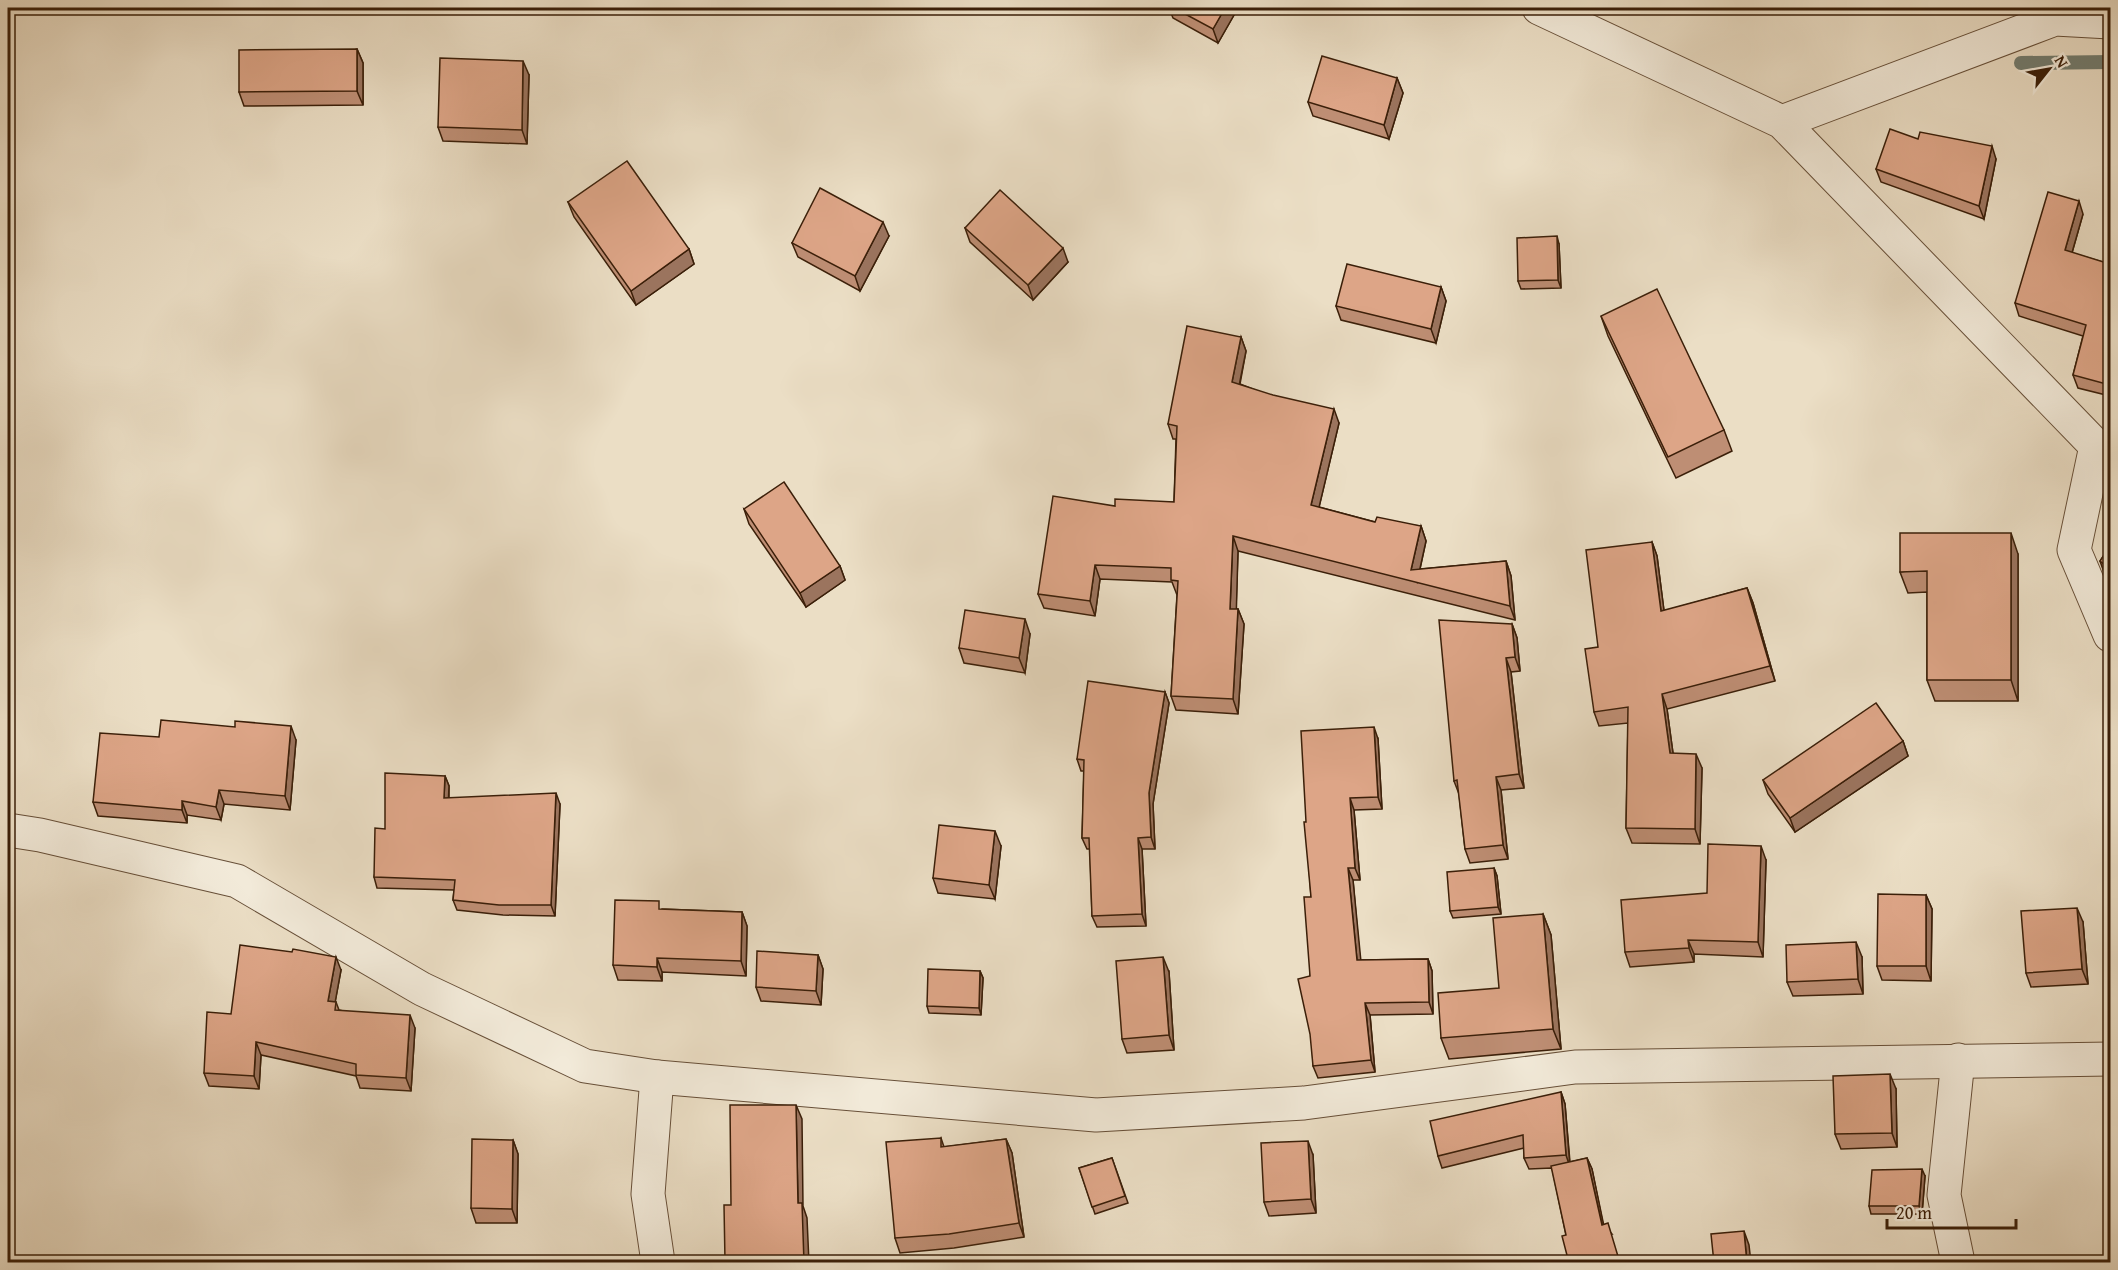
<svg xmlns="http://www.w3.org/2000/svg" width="2118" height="1270" font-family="'Gentium Book Plus',serif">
	<rect width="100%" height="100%" fill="#ebdec5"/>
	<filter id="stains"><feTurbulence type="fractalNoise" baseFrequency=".00333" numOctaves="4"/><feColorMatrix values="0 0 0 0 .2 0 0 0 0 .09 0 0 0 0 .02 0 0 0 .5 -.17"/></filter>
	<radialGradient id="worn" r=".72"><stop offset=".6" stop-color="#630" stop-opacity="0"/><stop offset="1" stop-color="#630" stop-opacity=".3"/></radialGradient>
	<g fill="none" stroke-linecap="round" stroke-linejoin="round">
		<path stroke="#737d70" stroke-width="14" d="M 2021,63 L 2110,62"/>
		<g stroke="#674f38" stroke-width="35">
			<g id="street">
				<path d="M 1539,8 L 1782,122 L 2096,446 L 2110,454"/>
				<path d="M 1782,122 L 2055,19 L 2110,22"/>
				<path d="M 2096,446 L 2074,550 L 2110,635"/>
				<path d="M 8,830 L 40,835 L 237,881 L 422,989 L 585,1066 L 657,1077 L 1096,1115 L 1304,1103 L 1575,1067 L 2110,1059"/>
				<path d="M 1958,1060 L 1944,1195 L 1958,1262"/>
				<path d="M 657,1077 L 648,1194 L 658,1262"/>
			</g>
		</g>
		<use href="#street" stroke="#f2ead9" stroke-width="33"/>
	</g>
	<g fill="#be8e74" stroke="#3b1f09" stroke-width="1.5">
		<path d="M 1169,8 L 1238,8 L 1218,43 L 1173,18 Z"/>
		<path d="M 357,49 L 363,63 L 363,105 L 244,106 L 239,92 Z"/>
		<path d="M 529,75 L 527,144 L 443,141 L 438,127 Z"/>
		<path d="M 1397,78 L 1403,93 L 1389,139 L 1313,116 L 1308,102 Z"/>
		<path d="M 1918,139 L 1996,159 L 1984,219 L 1881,182 L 1876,169 Z"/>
		<path d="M 568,202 L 689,249 L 694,264 L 636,305 L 574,217 Z"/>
		<path d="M 2083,214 L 2072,253 L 2110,264 L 2110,396 L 2078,388 L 2073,375 L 2083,336 L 2019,316 L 2015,303 Z"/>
		<path d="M 965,228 L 1068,262 L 1033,300 L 970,242 Z"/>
		<path d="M 889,236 L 860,291 L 798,257 L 792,243 Z"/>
		<path d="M 1559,244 L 1561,288 L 1521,289 L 1518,281 Z"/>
		<path d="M 1441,287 L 1446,301 L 1436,343 L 1341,320 L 1336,306 Z"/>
		<path d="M 1601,316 L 1724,430 L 1732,451 L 1676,478 L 1608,336 Z"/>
		<path d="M 1241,337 L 1246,351 L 1240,384 L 1339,423 L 1319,507 L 1375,522 L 1421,526 L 1426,541 L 1420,569 L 1506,561 L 1511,576 L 1515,620 L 1238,551 L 1236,609 L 1238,609 L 1244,624 L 1238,714 L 1176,710 L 1171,696 L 1177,595 L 1172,582 L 1100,579 L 1095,616 L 1044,608 L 1038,594 L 1115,506 L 1174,502 L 1176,439 L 1173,439 L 1168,424 Z"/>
		<path d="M 744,509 L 840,566 L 845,580 L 806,607 L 749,524 Z"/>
		<path d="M 1652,542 L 1657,556 L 1664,611 L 1747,588 L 1753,603 L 1775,681 L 1667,709 L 1673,753 L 1702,768 L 1700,844 L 1632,843 L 1626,828 L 1628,723 L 1599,726 L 1594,712 L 1598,647 Z"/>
		<path d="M 2110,546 L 2110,579 L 2105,575 L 2100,561 Z"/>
		<path d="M 2018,554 L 2018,701 L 1935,701 L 1927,680 L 1927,592 L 1908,593 L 1900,572 Z"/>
		<path d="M 1512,624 L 1517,638 L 1520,671 L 1511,672 L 1524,788 L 1501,790 L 1508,859 L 1470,863 L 1465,849 L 1459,794 L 1454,781 Z"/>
		<path d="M 1030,634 L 1025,673 L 964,663 L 959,648 Z"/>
		<path d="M 1165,692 L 1169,703 L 1153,804 L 1155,849 L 1142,849 L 1146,926 L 1097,927 L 1092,916 L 1090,849 L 1087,849 L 1082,838 L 1084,771 L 1081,771 L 1077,759 Z"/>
		<path d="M 159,737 L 296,740 L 290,810 L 224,804 L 221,820 L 187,815 L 187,823 L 98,816 L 93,802 Z"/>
		<path d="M 1378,739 L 1382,809 L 1354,810 L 1360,880 L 1353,880 L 1360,960 L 1428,959 L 1432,971 L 1433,1014 L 1370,1015 L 1375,1072 L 1318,1078 L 1313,1066 L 1310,976 L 1311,897 L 1306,822 Z"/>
		<path d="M 1903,741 L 1908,756 L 1795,832 L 1768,794 L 1763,780 Z"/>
		<path d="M 445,776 L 449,786 L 449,798 L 560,804 L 555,916 L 503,915 L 457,910 L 453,900 L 454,890 L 377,888 L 374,877 L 385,829 Z"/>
		<path d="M 1001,846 L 995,899 L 938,893 L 933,878 Z"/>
		<path d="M 1766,860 L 1763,957 L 1694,954 L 1694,962 L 1630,967 L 1625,952 L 1707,893 Z"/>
		<path d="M 1494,868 L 1497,876 L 1501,914 L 1453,918 L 1450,911 Z"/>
		<path d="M 1926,895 L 1932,909 L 1931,981 L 1882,980 L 1877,966 Z"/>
		<path d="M 662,909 L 742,912 L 747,926 L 746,976 L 662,972 L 662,981 L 618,980 L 613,965 Z"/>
		<path d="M 1543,914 L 1551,935 L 1561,1049 L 1449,1059 L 1441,1038 L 1499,988 Z"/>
		<path d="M 2083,922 L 2088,984 L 2031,987 L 2026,973 Z"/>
		<path d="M 818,955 L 823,969 L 821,1005 L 761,1001 L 756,987 Z"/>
		<path d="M 1862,957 L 1863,994 L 1793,996 L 1787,982 Z"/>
		<path d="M 341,970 L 335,1002 L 336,1002 L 339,1010 L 415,1028 L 411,1091 L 360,1088 L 356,1076 L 261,1055 L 259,1089 L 209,1086 L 204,1073 L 231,1014 Z"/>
		<path d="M 980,971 L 983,978 L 981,1015 L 929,1013 L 927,1006 Z"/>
		<path d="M 1169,972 L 1174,1050 L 1127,1053 L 1122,1039 Z"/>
		<path d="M 1896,1089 L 1897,1147 L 1841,1149 L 1835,1134 Z"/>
		<path d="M 1561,1092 L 1565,1104 L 1570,1162 L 1587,1158 L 1592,1169 L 1603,1224 L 1612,1234 L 1566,1235 L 1552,1168 L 1529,1169 L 1524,1158 L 1524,1148 L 1442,1168 L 1438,1156 Z"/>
		<path d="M 941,1138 L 944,1147 L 1006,1139 L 1012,1153 L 1024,1237 L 954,1248 L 900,1253 L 895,1238 Z"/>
		<path d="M 513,1140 L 518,1154 L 517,1223 L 476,1223 L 471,1208 Z"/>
		<path d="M 1313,1155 L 1316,1213 L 1269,1216 L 1264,1202 Z"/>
		<path d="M 1112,1158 L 1128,1203 L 1095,1214 L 1079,1168 Z"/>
		<path d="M 1925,1176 L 1922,1214 L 1871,1214 L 1869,1206 Z"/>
	</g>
	<g fill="#9b745e" stroke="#3b1f09" stroke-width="1.5">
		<path d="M 1225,8 L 1238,8 L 1218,43 L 1213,29 Z"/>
		<path d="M 357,49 L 363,63 L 363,105 L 357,91 Z"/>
		<path d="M 523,61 L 529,75 L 527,144 L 522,130 Z"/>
		<path d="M 1397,78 L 1403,93 L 1389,139 L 1384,125 Z"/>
		<path d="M 1992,146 L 1996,159 L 1984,219 L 1979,206 Z"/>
		<path d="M 2079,201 L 2083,214 L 2069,263 L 2065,250 Z"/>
		<path d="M 883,222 L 889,236 L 860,291 L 855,276 Z"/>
		<path d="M 1557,236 L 1559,244 L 1561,288 L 1558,280 Z"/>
		<path d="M 1063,248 L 1068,262 L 1033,300 L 1028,285 Z"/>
		<path d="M 689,249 L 694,264 L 636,305 L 631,291 Z"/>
		<path d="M 1441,287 L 1446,301 L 1436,343 L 1431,329 Z"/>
		<path d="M 1241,337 L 1246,351 L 1237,396 L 1232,382 Z"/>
		<path d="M 1334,409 L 1339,423 L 1316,520 L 1311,505 Z"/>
		<path d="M 1421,526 L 1426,541 L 1417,582 L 1411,570 Z"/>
		<path d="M 2011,533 L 2018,554 L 2018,701 L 2011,680 Z"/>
		<path d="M 1233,536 L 1238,551 L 1236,623 L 1230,609 Z"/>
		<path d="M 1652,542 L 1657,556 L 1666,626 L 1661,611 Z"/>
		<path d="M 1506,561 L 1511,576 L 1515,620 L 1510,606 Z"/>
		<path d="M 1095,565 L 1100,579 L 1095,616 L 1090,601 Z"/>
		<path d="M 840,566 L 845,580 L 806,607 L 800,593 Z"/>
		<path d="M 1747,588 L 1753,603 L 1775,681 L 1770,666 Z"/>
		<path d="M 1238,609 L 1244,624 L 1238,714 L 1233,699 Z"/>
		<path d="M 1025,619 L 1030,634 L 1025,673 L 1019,658 Z"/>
		<path d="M 1512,624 L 1517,638 L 1520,671 L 1515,657 Z"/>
		<path d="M 1506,658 L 1511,672 L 1524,788 L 1519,774 Z"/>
		<path d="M 1165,692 L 1169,703 L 1153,804 L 1155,849 L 1151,837 L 1149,793 Z"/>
		<path d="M 1662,694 L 1667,709 L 1675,768 L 1670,753 Z"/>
		<path d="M 291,726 L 296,740 L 290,810 L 285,796 Z"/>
		<path d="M 1374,727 L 1378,739 L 1382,809 L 1378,797 Z"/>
		<path d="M 1903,741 L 1908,756 L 1795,832 L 1790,818 Z"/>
		<path d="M 1696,754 L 1702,768 L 1700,844 L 1695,829 Z"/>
		<path d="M 445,776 L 449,786 L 448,809 L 444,798 Z"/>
		<path d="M 1496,777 L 1501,790 L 1508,859 L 1503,845 Z"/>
		<path d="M 219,790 L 224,804 L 221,820 L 216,807 Z"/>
		<path d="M 556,793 L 560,804 L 555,916 L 551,905 Z"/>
		<path d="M 1350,798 L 1354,810 L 1360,880 L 1355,868 Z"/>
		<path d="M 182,801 L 187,815 L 187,823 L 182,810 Z"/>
		<path d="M 995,831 L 1001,846 L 995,899 L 989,885 Z"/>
		<path d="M 1138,838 L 1142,849 L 1146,926 L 1142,914 Z"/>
		<path d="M 1761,846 L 1766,860 L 1763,957 L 1758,942 Z"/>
		<path d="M 1348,868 L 1353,880 L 1362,972 L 1357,960 Z"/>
		<path d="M 1494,868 L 1497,876 L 1501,914 L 1498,907 Z"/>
		<path d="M 1926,895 L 1932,909 L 1931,981 L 1926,966 Z"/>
		<path d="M 2077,908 L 2083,922 L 2088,984 L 2082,969 Z"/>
		<path d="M 742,912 L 747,926 L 746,976 L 741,961 Z"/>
		<path d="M 1543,914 L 1551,935 L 1561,1049 L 1553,1029 Z"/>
		<path d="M 1688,940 L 1694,954 L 1694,962 L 1689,948 Z"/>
		<path d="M 1856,942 L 1862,957 L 1863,994 L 1858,979 Z"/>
		<path d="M 818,955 L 823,969 L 821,1005 L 816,991 Z"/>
		<path d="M 336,957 L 341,970 L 333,1014 L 328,1001 Z"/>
		<path d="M 1163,957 L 1169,972 L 1174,1050 L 1169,1035 Z"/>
		<path d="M 657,958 L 662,972 L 662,981 L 657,967 Z"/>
		<path d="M 1428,959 L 1432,971 L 1433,1014 L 1429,1002 Z"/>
		<path d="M 980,971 L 983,978 L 981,1015 L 979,1008 Z"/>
		<path d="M 1365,1003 L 1370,1015 L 1375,1072 L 1371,1060 Z"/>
		<path d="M 410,1015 L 415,1028 L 411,1091 L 406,1078 Z"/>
		<path d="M 256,1042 L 261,1055 L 259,1089 L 254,1076 Z"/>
		<path d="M 1890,1074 L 1896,1089 L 1897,1147 L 1892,1133 Z"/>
		<path d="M 1561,1092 L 1565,1104 L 1570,1167 L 1566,1155 Z"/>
		<path d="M 796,1105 L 802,1119 L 803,1206 L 807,1218 L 809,1263 L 804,1263 L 798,1203 Z"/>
		<path d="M 1006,1139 L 1012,1153 L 1024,1237 L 1019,1223 Z"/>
		<path d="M 513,1140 L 518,1154 L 517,1223 L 512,1209 Z"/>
		<path d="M 1308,1141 L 1313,1155 L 1316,1213 L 1311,1199 Z"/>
		<path d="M 1587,1158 L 1592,1169 L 1606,1236 L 1602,1225 Z"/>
		<path d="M 1922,1169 L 1925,1176 L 1922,1214 L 1919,1206 Z"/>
		<path d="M 1744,1231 L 1749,1245 L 1751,1263 L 1747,1263 Z"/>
	</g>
	<g fill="#dda587" stroke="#3b1f09" stroke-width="1.5">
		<path d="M 1174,8 L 1225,8 L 1213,29 Z"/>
		<path d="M 357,49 L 357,91 L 239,92 L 239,50 Z"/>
		<path d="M 1322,56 L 1397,78 L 1384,125 L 1308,102 Z"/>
		<path d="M 440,58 L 523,61 L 522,130 L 438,127 Z"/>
		<path d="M 1890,129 L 1918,139 L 1920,132 L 1992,146 L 1979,206 L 1876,169 Z"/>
		<path d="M 627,161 L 689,249 L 631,291 L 568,202 Z"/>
		<path d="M 820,188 L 883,222 L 855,276 L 792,243 Z"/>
		<path d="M 1000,190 L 1063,248 L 1028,285 L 965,228 Z"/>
		<path d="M 2048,192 L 2079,201 L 2065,250 L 2110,264 L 2110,385 L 2073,375 L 2086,325 L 2015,303 Z"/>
		<path d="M 1557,236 L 1558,280 L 1518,281 L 1517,238 Z"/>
		<path d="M 1347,264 L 1441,287 L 1431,329 L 1336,306 Z"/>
		<path d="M 1657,289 L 1724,430 L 1668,457 L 1601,316 Z"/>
		<path d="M 1187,326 L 1241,337 L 1232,382 L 1273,395 L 1334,409 L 1311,505 L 1375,522 L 1377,517 L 1421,526 L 1411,570 L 1506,561 L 1510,606 L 1233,536 L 1230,609 L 1238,609 L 1233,699 L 1171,696 L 1178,581 L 1171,580 L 1171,568 L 1095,565 L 1090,601 L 1038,594 L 1053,496 L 1115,506 L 1115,499 L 1174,502 L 1177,426 L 1168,424 Z"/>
		<path d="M 784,482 L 840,566 L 800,593 L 744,509 Z"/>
		<path d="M 1900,533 L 2011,533 L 2011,680 L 1927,680 L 1927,571 L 1900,572 Z"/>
		<path d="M 1652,542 L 1661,611 L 1747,588 L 1770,666 L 1662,694 L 1670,753 L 1696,754 L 1695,829 L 1626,828 L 1628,707 L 1594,712 L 1585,649 L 1598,647 L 1586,550 Z"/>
		<path d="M 2110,546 L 2110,569 L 2100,561 Z"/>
		<path d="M 965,610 L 1025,619 L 1019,658 L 959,648 Z"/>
		<path d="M 1439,620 L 1512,624 L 1515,657 L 1506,658 L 1519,774 L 1496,777 L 1503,845 L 1465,849 L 1457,780 L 1454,781 Z"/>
		<path d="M 1088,681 L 1165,692 L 1149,793 L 1151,837 L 1138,838 L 1142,914 L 1092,916 L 1089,838 L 1082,838 L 1084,760 L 1077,759 Z"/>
		<path d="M 1876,703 L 1903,741 L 1790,818 L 1763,780 Z"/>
		<path d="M 161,720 L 235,727 L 235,721 L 291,726 L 285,796 L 219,790 L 216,807 L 182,801 L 182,810 L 93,802 L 100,733 L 159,737 Z"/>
		<path d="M 1374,727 L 1378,797 L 1350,798 L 1355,868 L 1348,868 L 1357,960 L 1428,959 L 1429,1002 L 1365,1003 L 1371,1060 L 1313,1066 L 1310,1034 L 1298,979 L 1310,976 L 1304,897 L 1311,897 L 1304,822 L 1306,822 L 1301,731 Z"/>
		<path d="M 385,773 L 445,776 L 444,798 L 556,793 L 551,905 L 499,905 L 453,900 L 455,880 L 374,877 L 375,828 L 385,829 Z"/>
		<path d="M 939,825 L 995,831 L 989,885 L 933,878 Z"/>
		<path d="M 1708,844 L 1761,846 L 1758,942 L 1688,940 L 1689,948 L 1625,952 L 1621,900 L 1707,893 Z"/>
		<path d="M 1494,868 L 1498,907 L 1450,911 L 1447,872 Z"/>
		<path d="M 1878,894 L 1926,895 L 1926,966 L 1877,966 Z"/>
		<path d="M 615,900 L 659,901 L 659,909 L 742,912 L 741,961 L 657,958 L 657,967 L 613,965 Z"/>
		<path d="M 2077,908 L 2082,969 L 2026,973 L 2021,911 Z"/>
		<path d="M 1543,914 L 1553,1029 L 1441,1038 L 1438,993 L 1499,988 L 1493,918 Z"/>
		<path d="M 1856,942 L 1858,979 L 1787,982 L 1786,945 Z"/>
		<path d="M 240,945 L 292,952 L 293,949 L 336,957 L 328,1001 L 336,1002 L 335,1010 L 410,1015 L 406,1078 L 356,1075 L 356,1064 L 256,1042 L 254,1076 L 204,1073 L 207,1012 L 231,1014 Z"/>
		<path d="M 757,951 L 818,955 L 816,991 L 756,987 Z"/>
		<path d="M 1163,957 L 1169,1035 L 1122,1039 L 1116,961 Z"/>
		<path d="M 928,969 L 980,971 L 979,1008 L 927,1006 Z"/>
		<path d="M 1890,1074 L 1892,1133 L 1835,1134 L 1833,1076 Z"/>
		<path d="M 1561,1092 L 1566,1155 L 1524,1158 L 1523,1135 L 1438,1156 L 1430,1121 Z"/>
		<path d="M 730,1105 L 796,1105 L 798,1203 L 802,1203 L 804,1263 L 732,1263 L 732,1261 L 725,1261 L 724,1205 L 731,1205 Z"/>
		<path d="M 941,1138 L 941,1147 L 1006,1139 L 1019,1223 L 949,1234 L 895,1238 L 886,1142 Z"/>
		<path d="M 472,1139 L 513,1140 L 512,1209 L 471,1208 Z"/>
		<path d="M 1308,1141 L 1311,1199 L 1264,1202 L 1261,1143 Z"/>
		<path d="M 1112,1158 L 1125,1196 L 1092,1207 L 1079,1168 Z"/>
		<path d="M 1587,1158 L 1602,1225 L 1608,1223 L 1620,1263 L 1569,1263 L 1562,1236 L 1566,1235 L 1551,1166 Z"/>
		<path d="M 1922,1169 L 1919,1206 L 1869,1206 L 1872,1170 Z"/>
		<path d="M 1744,1231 L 1747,1263 L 1714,1263 L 1711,1234 Z"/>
	</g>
	<rect width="2118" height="1270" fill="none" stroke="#ebdec5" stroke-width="30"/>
	<rect x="9" y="9" width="2100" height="1252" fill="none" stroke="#3b1f09" stroke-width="3"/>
	<rect x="15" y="15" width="2088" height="1240" fill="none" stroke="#3b1f09" stroke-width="1.5"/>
	<g transform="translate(2049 69) rotate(59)" stroke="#f2ead9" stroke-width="4.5" paint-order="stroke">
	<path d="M0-4.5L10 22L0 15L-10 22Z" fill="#3b1f09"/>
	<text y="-9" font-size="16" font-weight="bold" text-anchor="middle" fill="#3b1f09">N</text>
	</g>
	<path d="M1887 1219v9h129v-9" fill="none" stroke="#3b1f09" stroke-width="3"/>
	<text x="1896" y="1219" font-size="18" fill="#3b1f09" stroke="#f2ead9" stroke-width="4.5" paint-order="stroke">20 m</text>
	<rect width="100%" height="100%" filter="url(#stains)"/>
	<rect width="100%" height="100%" fill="url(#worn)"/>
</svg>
